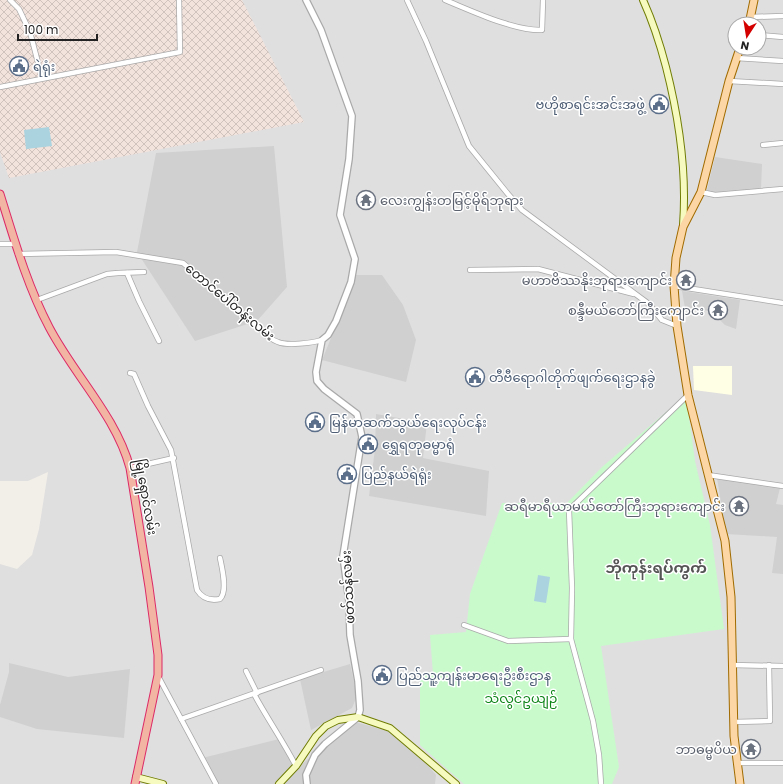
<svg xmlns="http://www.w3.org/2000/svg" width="783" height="784" font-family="Poppins,'Noto Sans Myanmar',sans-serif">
	<defs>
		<pattern id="military-cross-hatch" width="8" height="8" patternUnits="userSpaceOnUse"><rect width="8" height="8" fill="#f3e3dd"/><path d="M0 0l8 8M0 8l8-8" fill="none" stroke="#d0c2bd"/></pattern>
	</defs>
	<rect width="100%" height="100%" fill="#f2efe9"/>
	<path fill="#e0dfdf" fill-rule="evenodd" d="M 0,0 L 783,0 L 783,784 L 0,784 L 0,564 L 17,569 L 32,555 L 39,529 L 48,472 L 28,481 L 0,481 ZM 735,24 L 759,24 L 759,48 L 735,48 Z"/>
	<path fill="#ffffe5" d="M 693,366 L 732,366 L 732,395 L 694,390 Z"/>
	<g fill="#d0d0d0">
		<path d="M 274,146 L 287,287 L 257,321 L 195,341 L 137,252 L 156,153 Z"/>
		<path d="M 715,157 L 762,164 L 761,189 L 712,193 L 707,190 Z"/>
		<path d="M 354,275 L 382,275 L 403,305 L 416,340 L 406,382 L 322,360 L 347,299 Z"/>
		<path d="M 682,291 L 740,300 L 736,329 L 725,325 L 711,311 L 685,308 Z"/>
		<path d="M 376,414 L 427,423 L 423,458 L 489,471 L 486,516 L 369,496 L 375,449 Z"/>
		<path d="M 717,478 L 780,488 L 776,504 L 783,505 L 783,574 L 772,573 L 777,537 L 726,534 Z"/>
		<path d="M 9,663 L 68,677 L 130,669 L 124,738 L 37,729 L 0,717 L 0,705 L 9,672 Z"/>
		<path d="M 350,664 L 357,696 L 352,708 L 311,730 L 300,679 Z"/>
		<path d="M 355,722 L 388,731 L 425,762 L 436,775 L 435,784 L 215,784 L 202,758 L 279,739 L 301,765 L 331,740 Z"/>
	</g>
	<path fill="url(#military-cross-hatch)" d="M 0,0 L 242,0 L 304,122 L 9,178 L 0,152 Z"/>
	<path fill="#c8facc" d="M 686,395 L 695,461 L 710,525 L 724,629 L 601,646 L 619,767 L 612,784 L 464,784 L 420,745 L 420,675 L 433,674 L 430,635 L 466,632 L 470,594 L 502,503 L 567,503 L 602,467 Z"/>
	<g fill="#aad3df">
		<path d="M 49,127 L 52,146 L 26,149 L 24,130 Z"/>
		<path d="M 538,575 L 550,577 L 546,603 L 534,601 Z"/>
	</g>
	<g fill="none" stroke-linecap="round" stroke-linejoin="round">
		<g stroke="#a9a9a9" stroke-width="6">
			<g id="minor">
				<path d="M 10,0 L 19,9 L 30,32 L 42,78"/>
				<path d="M 407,0 L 426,41 L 469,146 L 508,194 L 522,210 L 649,304 L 662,320 L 677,326"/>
				<path d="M 445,0 C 472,11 514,31 542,30 L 543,0"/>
				<path d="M 751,17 L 783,16"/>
				<path d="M 759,35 L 783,37"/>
				<path d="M 736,58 L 783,61"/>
				<path d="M 729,81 L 783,84"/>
				<path d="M 0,87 L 180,52 L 179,0"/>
				<path d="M 763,145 L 783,143"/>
				<path d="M 701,192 L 715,195 L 783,189"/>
				<path d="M 0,244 L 15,244"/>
				<path d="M 18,254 L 116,252 L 183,263 L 262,331 C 266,335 272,340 278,342 C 287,346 312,343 322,340"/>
				<path d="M 470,270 L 538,269 L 634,294"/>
				<path d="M 127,273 L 139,301 L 159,341"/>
				<path d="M 674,286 L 783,303"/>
				<path d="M 37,300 L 107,274 L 118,273 L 144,272"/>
				<path d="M 130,373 L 134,374 L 148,406 L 171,450 L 197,590 C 202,598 210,601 220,599 C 228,591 222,568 220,558"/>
				<path d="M 130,468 L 174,458"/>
				<path d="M 708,475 L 783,486"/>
				<path d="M 464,625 L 508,641 L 571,639"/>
				<path d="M 732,665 L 783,666"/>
				<path d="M 246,671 L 257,693"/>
				<path d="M 158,676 L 216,784"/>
				<path d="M 254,694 C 267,718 283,741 296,766"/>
				<path d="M 181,719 L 321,670"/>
				<path d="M 734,722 L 770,721 L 769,665"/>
				<path d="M 738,763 L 783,763"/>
				<path d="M 601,784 L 599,755 L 593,721 L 571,639 L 572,588 L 569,510 L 688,395"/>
			</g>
		</g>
		<g stroke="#a9a9a9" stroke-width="8">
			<path id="tertiary" d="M 306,0 L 321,30 L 352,116 L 349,159 L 340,215 L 355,259 L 351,282 L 336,321 L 328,335 L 322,340 L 316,372 L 317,381 L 324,389 L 357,414 L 362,437 L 343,556 L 349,601 L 350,635 L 358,681 L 360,710 L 358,717 L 325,744 L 315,755 L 306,775 L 307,784"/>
		</g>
		<g stroke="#707d05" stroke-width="8">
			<g id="secondary">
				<path d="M 643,0 C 653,22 660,44 666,67 C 679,118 687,172 683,225"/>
				<path d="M 136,777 L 163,784"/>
				<path d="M 279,784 L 296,766 L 316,736 L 326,726 L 338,720 L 358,717 L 390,728 L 456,784"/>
			</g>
		</g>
		<g stroke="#a06b00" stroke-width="9">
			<g id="primary">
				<path d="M 749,24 L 754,0"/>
				<path d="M 740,784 L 734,736 L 731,597 L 725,541 L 688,395 L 677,326 L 674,286 L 676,258 L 683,227 L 701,192 L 729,81 L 740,48"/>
			</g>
		</g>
		<g stroke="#dc2a67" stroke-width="9">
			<path id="trunk" d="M 0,194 C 14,239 27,285 49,327 C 74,375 116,416 130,468 L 149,587 L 158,655 L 158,675 L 135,784"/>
		</g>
		<use href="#minor" stroke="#fff" stroke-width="4.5"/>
		<use href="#tertiary" stroke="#fff" stroke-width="5.5"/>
		<use href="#secondary" stroke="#f7fabf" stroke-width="6"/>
		<use href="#primary" stroke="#fcd6a4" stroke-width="7"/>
		<use href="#trunk" stroke="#f2b4a3" stroke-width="7"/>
	</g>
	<defs>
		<g id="civic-ring" transform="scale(1)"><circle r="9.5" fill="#fff" stroke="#5c6f8a" stroke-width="1.5"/><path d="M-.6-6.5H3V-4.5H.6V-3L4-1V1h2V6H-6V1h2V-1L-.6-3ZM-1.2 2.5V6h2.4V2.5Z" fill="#5c6f8a"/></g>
		<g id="temple-ring" transform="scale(1)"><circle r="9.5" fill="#fff" stroke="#6b7280" stroke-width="1.5"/><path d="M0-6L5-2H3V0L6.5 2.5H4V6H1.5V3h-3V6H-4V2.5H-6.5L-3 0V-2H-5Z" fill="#6b7280"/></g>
	</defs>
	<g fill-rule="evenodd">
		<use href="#civic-ring" x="19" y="66"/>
		<use href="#civic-ring" x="659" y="104"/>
		<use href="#temple-ring" x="366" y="200"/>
		<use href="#temple-ring" x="686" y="280"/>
		<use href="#temple-ring" x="718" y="310"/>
		<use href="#civic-ring" x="475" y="377"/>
		<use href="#civic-ring" x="315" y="422"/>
		<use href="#civic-ring" x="368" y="444"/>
		<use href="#civic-ring" x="347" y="474"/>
		<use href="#temple-ring" x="739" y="506"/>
		<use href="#civic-ring" x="382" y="675"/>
		<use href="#temple-ring" x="751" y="749"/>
	</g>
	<g text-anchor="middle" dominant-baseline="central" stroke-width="3" stroke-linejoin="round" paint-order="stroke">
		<g font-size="13" fill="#4e5e75" stroke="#fff" text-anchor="start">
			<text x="33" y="66">ရဲရုံး</text>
			<text x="645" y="104" text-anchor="end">ဗဟိုစာရင်းအင်းအဖွဲ့</text>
			<text x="489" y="377">တီဗီရောဂါတိုက်ဖျက်ရေးဌာနခွဲ</text>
			<text x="329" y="422">မြန်မာဆက်သွယ်ရေးလုပ်ငန်း</text>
			<text x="382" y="444">ရွှေရတုဓမ္မာရုံ</text>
			<text x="361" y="474">ပြည်နယ်ရဲရုံး</text>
			<text x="396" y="675">ပြည်သူ့ကျန်းမာရေးဦးစီးဌာန</text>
		</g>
		<g font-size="13" fill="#5b616d" stroke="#fff" text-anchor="end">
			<text x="380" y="200" text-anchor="start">လေးကျွန်းတမြင့်မိုရ်ဘုရား</text>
			<text x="672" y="280">မဟာဗိဿနိုးဘုရားကျောင်း</text>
			<text x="704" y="310">စန္ဒီမယ်တော်ကြီးကျောင်း</text>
			<text x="725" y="506">ဆရီမာရီယာမယ်တော်ကြီးဘုရားကျောင်း</text>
			<text x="737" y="749">ဘာဓမ္မပိယ</text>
		</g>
		<g font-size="13" fill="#222" stroke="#fff">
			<text transform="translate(230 302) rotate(40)">တောင်ပေါ်တန်းလမ်း</text>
			<text transform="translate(146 497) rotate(80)">မြို့ရှောင်လမ်း</text>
			<text transform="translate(348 587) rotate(-93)">ဖတ်သန်လမ်း</text>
		</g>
		<g font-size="13" fill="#0c8416" stroke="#fff">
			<text x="521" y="698">သံလွင်ဥယျဉ်</text>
		</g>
		<g font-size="15" font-weight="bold" fill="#555" stroke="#fff">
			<text x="656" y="567">ဘိုကုန်းရပ်ကွက်</text>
		</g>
	</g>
	<g transform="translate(747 36) rotate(192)"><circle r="19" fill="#ffffff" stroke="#a7a7a7"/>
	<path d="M0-3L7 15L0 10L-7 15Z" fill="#d40000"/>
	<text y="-6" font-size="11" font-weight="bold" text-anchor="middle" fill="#222222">N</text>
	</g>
	<path d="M18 34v6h79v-6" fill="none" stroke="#222222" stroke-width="2"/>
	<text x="24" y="34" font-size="12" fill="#222222" stroke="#ffffff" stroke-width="3" paint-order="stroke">100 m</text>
</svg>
